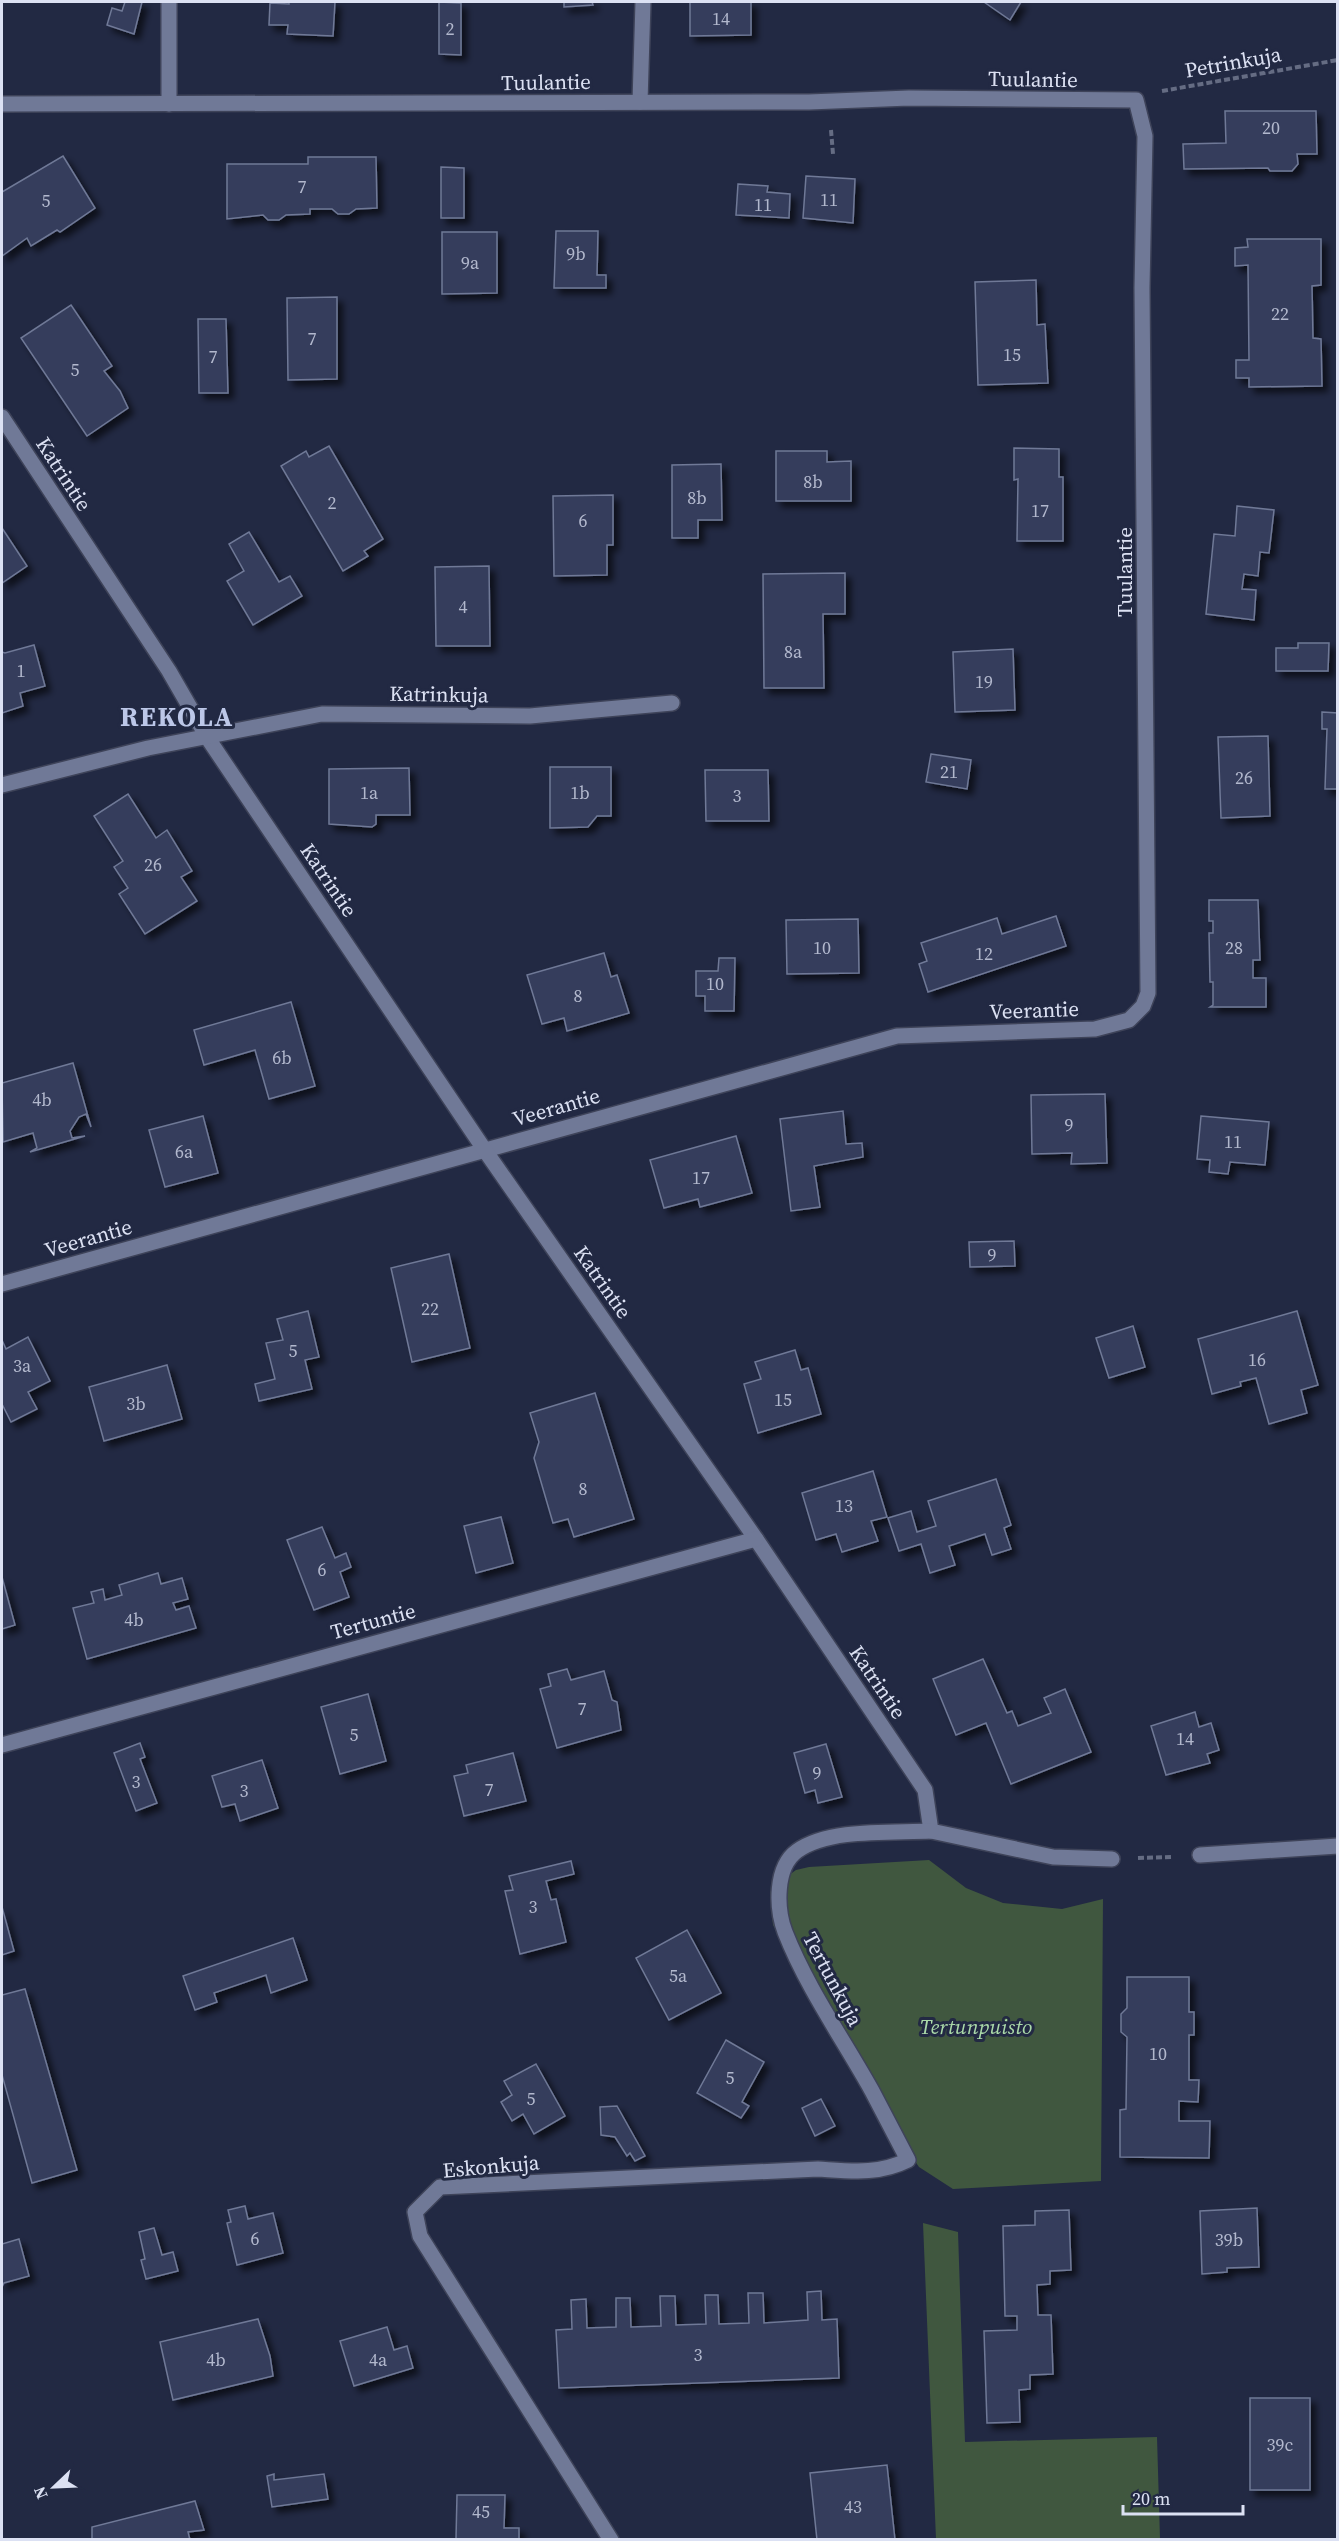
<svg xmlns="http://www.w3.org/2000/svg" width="1339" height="2541" font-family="'Source Serif 4',serif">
	<defs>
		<filter id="shadow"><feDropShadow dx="5.5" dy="5.5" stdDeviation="3" flood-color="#0009"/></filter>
	</defs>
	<rect width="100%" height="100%" fill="#222943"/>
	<g fill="#40573f">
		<path d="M 929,1860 L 966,1888 L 1003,1903 L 1062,1909 L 1103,1899 L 1101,2181 L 953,2189 L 919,2167 L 872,2099 L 773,1925 L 770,1892 L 775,1885 L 796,1870 L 809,1867 Z"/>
		<path d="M 923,2223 L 958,2232 L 965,2442 L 1157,2437 L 1160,2539 L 936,2539 Z"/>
	</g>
	<g fill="#353d5b" stroke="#6f7997" stroke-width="1.5" filter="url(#shadow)">
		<path d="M 125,2 L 142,2 L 134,34 L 107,25 L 112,8 L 122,11 Z"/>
		<path d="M 289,2 L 335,2 L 333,36 L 287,34 L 288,25 L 269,25 L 270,3 L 289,4 Z"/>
		<path d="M 439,2 L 461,3 L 461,55 L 439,54 Z"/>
		<path d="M 564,2 L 592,2 L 593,5 L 564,7 Z"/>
		<path d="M 690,2 L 751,2 L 751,35 L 690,36 Z"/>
		<path d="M 984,2 L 1021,2 L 1010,20 Z"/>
		<path d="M 1225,111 L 1316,111 L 1317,154 L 1297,154 L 1298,164 L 1292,171 L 1270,171 L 1268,168 L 1184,169 L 1183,144 L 1226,143 Z"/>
		<path d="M 63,156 L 95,208 L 60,232 L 57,230 L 31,246 L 27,238 L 2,256 L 2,192 Z"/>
		<path d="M 308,157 L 376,157 L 377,208 L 356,209 L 349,214 L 338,214 L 332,209 L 310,209 L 310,214 L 286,215 L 279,220 L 268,220 L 263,215 L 227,219 L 227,164 L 308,164 Z"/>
		<path d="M 441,167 L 464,168 L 464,218 L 441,218 Z"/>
		<path d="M 806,176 L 855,179 L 853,223 L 803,218 Z"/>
		<path d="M 738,184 L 768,186 L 767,192 L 790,194 L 789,218 L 736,215 Z"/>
		<path d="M 556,231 L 598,231 L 597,275 L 606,275 L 606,288 L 554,288 Z"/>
		<path d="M 442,232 L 497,232 L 497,293 L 442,294 Z"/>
		<path d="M 1247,239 L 1321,239 L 1321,285 L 1312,286 L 1313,338 L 1321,339 L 1322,386 L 1249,387 L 1249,378 L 1236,378 L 1236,360 L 1249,360 L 1248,265 L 1235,266 L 1235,248 L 1248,247 Z"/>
		<path d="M 1036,280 L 1037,325 L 1045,324 L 1048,383 L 978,385 L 975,282 Z"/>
		<path d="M 337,297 L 337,379 L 288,380 L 287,298 Z"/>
		<path d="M 71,305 L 112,366 L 104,371 L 120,391 L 128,408 L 87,436 L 21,338 Z"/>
		<path d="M 198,319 L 226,319 L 228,393 L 199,393 Z"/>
		<path d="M 329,446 L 383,539 L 364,551 L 368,556 L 343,571 L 281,466 L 306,451 L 309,457 Z"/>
		<path d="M 1014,448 L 1059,449 L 1059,477 L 1063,477 L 1063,541 L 1017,541 L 1018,479 L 1014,480 Z"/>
		<path d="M 776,451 L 827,451 L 827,462 L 851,461 L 851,501 L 776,501 Z"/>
		<path d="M 721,464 L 722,520 L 698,520 L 698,538 L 672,538 L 672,465 Z"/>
		<path d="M 613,495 L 613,545 L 607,545 L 607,575 L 554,576 L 553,496 Z"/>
		<path d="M 1237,506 L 1274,510 L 1269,553 L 1260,552 L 1258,576 L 1244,574 L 1242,589 L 1256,590 L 1254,620 L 1206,614 L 1214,534 L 1235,536 Z"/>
		<path d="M 2,528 L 27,566 L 2,583 Z"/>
		<path d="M 249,532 L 279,582 L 290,576 L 302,596 L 253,625 L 227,581 L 244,571 L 229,544 Z"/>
		<path d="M 489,566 L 490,646 L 436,646 L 435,567 Z"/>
		<path d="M 845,573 L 845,614 L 823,614 L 824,688 L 764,688 L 763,574 Z"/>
		<path d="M 1298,643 L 1329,643 L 1328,671 L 1276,671 L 1276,648 L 1298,648 Z"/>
		<path d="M 34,645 L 45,686 L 20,693 L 23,706 L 2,713 L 2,652 L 5,653 Z"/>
		<path d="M 1013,649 L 1015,710 L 955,712 L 953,652 Z"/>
		<path d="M 1322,712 L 1338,713 L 1338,789 L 1325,789 L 1327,729 L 1322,729 Z"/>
		<path d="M 1268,736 L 1270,816 L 1221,818 L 1218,737 Z"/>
		<path d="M 931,754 L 971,760 L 967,789 L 926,782 Z"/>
		<path d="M 550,767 L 611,767 L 611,816 L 597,816 L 588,827 L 550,828 Z"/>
		<path d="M 409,768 L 410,815 L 376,815 L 376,824 L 372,827 L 329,824 L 329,769 Z"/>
		<path d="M 705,770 L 768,770 L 769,821 L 706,821 Z"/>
		<path d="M 128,794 L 156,838 L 167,830 L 192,871 L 181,877 L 197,901 L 145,934 L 119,894 L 128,888 L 114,867 L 123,861 L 94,816 Z"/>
		<path d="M 1209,900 L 1258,900 L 1260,960 L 1253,960 L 1253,978 L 1266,978 L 1266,1007 L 1210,1007 L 1213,1005 L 1213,982 L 1210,982 L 1209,933 L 1213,933 L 1213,921 L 1209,921 Z"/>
		<path d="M 1056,916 L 1066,946 L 928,992 L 919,964 L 927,961 L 921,943 L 997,918 L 1002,934 Z"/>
		<path d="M 858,919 L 859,973 L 787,974 L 786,920 Z"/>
		<path d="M 604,953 L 611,977 L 617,975 L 629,1013 L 567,1031 L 564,1018 L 542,1024 L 527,975 Z"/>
		<path d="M 719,958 L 735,958 L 734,1011 L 705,1011 L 705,996 L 696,996 L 696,971 L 718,971 Z"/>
		<path d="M 291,1002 L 315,1086 L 269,1099 L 255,1050 L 204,1065 L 194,1030 Z"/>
		<path d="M 73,1063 L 91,1127 L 86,1114 L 79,1117 L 70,1131 L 72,1138 L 85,1136 L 30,1152 L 37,1148 L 33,1133 L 3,1142 L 2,1083 Z"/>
		<path d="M 1105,1094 L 1107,1163 L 1071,1164 L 1072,1153 L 1032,1154 L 1031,1095 Z"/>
		<path d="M 843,1111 L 846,1144 L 862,1143 L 863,1157 L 814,1166 L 820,1207 L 791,1211 L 780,1119 Z"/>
		<path d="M 203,1116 L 218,1173 L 165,1187 L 149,1130 Z"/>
		<path d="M 1201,1116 L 1269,1122 L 1265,1165 L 1230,1162 L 1228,1174 L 1209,1172 L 1210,1160 L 1197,1159 Z"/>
		<path d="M 736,1136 L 752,1193 L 700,1207 L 698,1199 L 664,1208 L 650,1160 Z"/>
		<path d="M 1014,1241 L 1015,1266 L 970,1267 L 969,1242 Z"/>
		<path d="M 449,1254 L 470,1348 L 412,1362 L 391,1268 Z"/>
		<path d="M 308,1311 L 319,1357 L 305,1360 L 312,1389 L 259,1401 L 255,1384 L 275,1379 L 266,1343 L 283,1340 L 277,1319 Z"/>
		<path d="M 1297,1311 L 1318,1385 L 1301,1390 L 1307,1413 L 1269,1424 L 1256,1378 L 1240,1382 L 1241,1386 L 1212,1394 L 1198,1339 Z"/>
		<path d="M 1133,1326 L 1145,1367 L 1109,1378 L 1096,1338 Z"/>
		<path d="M 28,1337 L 50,1381 L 28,1392 L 37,1409 L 11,1422 L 2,1404 L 2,1340 L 6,1349 Z"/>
		<path d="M 795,1350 L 801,1370 L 808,1368 L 821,1414 L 758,1433 L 744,1384 L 761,1379 L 755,1362 Z"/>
		<path d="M 167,1365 L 182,1419 L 104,1441 L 89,1387 Z"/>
		<path d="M 595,1393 L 634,1519 L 574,1537 L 568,1519 L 553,1523 L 534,1458 L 539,1442 L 530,1413 Z"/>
		<path d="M 873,1471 L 887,1517 L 871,1521 L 878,1541 L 842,1552 L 836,1534 L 816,1540 L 802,1493 Z"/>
		<path d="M 996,1479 L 1011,1525 L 1004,1528 L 1011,1549 L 992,1555 L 985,1534 L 949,1546 L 955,1565 L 930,1573 L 921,1544 L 899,1551 L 888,1518 L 911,1511 L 917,1532 L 936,1526 L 928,1501 Z"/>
		<path d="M 501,1517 L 513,1563 L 476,1573 L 464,1526 Z"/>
		<path d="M 322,1527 L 335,1558 L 346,1553 L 351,1567 L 340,1572 L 349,1597 L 314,1610 L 287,1540 Z"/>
		<path d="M 158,1573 L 161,1584 L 182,1578 L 188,1599 L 173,1603 L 176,1610 L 189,1606 L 196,1628 L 87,1659 L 73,1608 L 94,1603 L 91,1592 L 103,1589 L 105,1600 L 122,1595 L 119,1585 Z"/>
		<path d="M 2,1577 L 15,1625 L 2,1629 Z"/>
		<path d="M 983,1659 L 1007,1713 L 1012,1711 L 1018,1726 L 1051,1713 L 1044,1698 L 1065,1689 L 1091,1752 L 1011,1784 L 986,1723 L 956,1735 L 933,1679 Z"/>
		<path d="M 567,1669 L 571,1680 L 604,1671 L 612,1700 L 617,1702 L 621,1730 L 557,1748 L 540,1689 L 551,1686 L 548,1674 Z"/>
		<path d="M 368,1694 L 386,1761 L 340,1774 L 321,1707 Z"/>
		<path d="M 1195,1712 L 1199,1727 L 1211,1723 L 1219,1750 L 1207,1754 L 1210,1763 L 1166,1775 L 1151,1726 Z"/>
		<path d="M 140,1743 L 145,1757 L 140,1759 L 157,1803 L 136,1811 L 114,1753 Z"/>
		<path d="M 826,1744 L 842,1797 L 818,1803 L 815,1790 L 805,1793 L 794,1753 Z"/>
		<path d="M 513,1753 L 526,1801 L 464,1816 L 454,1776 L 468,1773 L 466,1765 Z"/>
		<path d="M 262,1760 L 278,1808 L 240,1821 L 235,1804 L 222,1807 L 212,1776 Z"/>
		<path d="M 571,1861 L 574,1874 L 546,1881 L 551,1900 L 556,1899 L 566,1942 L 520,1954 L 505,1891 L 513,1890 L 509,1876 Z"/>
		<path d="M 2,1907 L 14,1951 L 2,1955 Z"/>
		<path d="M 687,1930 L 721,1993 L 669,2020 L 636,1958 Z"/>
		<path d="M 293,1938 L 307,1980 L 271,1993 L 266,1975 L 214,1993 L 217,2002 L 195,2010 L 183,1976 Z"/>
		<path d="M 1127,1977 L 1189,1977 L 1189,2012 L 1194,2012 L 1194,2035 L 1189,2035 L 1189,2080 L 1199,2080 L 1198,2102 L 1179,2101 L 1179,2121 L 1210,2121 L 1209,2158 L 1120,2157 L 1120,2110 L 1126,2109 L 1127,2037 L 1121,2032 L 1121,2014 L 1127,2008 Z"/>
		<path d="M 25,1989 L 77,2170 L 32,2183 L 2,2075 L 2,1995 Z"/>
		<path d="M 726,2040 L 764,2062 L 742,2102 L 749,2106 L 741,2118 L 697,2093 Z"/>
		<path d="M 536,2064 L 565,2116 L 534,2134 L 523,2114 L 512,2121 L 501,2102 L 512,2095 L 504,2081 Z"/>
		<path d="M 821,2099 L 835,2126 L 815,2136 L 802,2108 Z"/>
		<path d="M 617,2106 L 645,2156 L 635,2161 L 630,2153 L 627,2156 L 615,2137 L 601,2135 L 600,2107 Z"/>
		<path d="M 245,2206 L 248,2219 L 273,2213 L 283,2253 L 237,2265 L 227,2223 L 231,2222 L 228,2210 Z"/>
		<path d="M 1257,2208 L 1259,2267 L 1227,2268 L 1227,2272 L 1202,2274 L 1200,2211 Z"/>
		<path d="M 1069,2210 L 1071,2270 L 1050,2271 L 1050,2284 L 1037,2285 L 1038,2315 L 1051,2315 L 1053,2374 L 1030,2375 L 1030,2389 L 1019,2390 L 1020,2422 L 987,2423 L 984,2331 L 1017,2330 L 1017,2316 L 1005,2316 L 1003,2226 L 1035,2225 L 1035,2211 Z"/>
		<path d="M 154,2228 L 162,2255 L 173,2252 L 178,2271 L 146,2279 L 141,2260 L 145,2259 L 139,2232 Z"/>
		<path d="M 19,2239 L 29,2276 L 4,2283 L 2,2287 L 2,2244 Z"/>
		<path d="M 821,2291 L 822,2320 L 837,2319 L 839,2378 L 559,2388 L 556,2330 L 572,2329 L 571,2300 L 586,2299 L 587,2328 L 616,2327 L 616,2298 L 630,2298 L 631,2327 L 661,2326 L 660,2296 L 675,2296 L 676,2325 L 706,2324 L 705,2295 L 718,2295 L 719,2324 L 749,2323 L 748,2293 L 763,2293 L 764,2323 L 808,2320 L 807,2292 Z"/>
		<path d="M 258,2319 L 270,2356 L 273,2376 L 173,2400 L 160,2342 Z"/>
		<path d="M 387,2327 L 394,2350 L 407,2346 L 413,2368 L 354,2386 L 340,2341 Z"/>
		<rect x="1250" y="2398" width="60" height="92"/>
		<path d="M 887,2465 L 895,2540 L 817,2540 L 810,2473 Z"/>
		<path d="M 274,2474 L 274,2480 L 324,2474 L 328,2499 L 272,2507 L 267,2476 Z"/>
		<path d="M 457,2495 L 505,2495 L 504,2528 L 519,2528 L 519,2540 L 456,2539 Z"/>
		<path d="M 195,2501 L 204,2530 L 188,2532 L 190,2540 L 92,2540 L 92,2527 Z"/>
	</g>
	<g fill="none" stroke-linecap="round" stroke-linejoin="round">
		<g stroke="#3e4359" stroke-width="18">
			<g id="street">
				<path d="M 169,2 L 169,104"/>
				<path d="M 640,102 L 643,2"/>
				<path d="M 2,104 L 809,102 L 909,98 L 1136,100 L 1145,136 L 1142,288 L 1148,993 L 1143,1006 L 1129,1020 L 1095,1029 L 897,1036 L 2,1284"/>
				<path d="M 2,417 L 169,671 L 207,737 L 484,1149 L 756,1539 L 925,1790 L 931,1831 L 1053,1857 L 1112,1859"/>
				<path d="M 2,785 L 148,748 L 322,714 L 530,716 L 672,703"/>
				<path d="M 2,1745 L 756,1539"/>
				<path d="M 1200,1855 L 1338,1846"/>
				<path d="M 611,2540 L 420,2236 L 415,2212 L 440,2187 L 818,2169 C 850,2171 878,2175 908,2160 C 896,2137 884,2114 872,2091 C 843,2039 807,1988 785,1932 C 776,1908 775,1867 797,1851 C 829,1828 892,1833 931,1831"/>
			</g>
		</g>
		<g stroke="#656c83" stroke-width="4" stroke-dasharray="6 3" stroke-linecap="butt">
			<path d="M 1162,91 L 1338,60"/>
			<path d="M 831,130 L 833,154"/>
			<path d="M 1138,1858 L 1173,1857"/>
		</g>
		<use href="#street" stroke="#707997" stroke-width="15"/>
	</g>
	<g text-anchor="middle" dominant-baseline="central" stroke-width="6" stroke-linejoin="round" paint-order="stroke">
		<g font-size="18" fill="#b2b8cd">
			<text x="721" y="18">14</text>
			<text x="450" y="28">2</text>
			<text x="1271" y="127">20</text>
			<text x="302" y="186">7</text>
			<text x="829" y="199">11</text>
			<text x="46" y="200">5</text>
			<text x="763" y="204">11</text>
			<text x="576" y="253">9b</text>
			<text x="470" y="262">9a</text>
			<text x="1280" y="313">22</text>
			<text x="312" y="338">7</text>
			<text x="1012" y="354">15</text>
			<text x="213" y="356">7</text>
			<text x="75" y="369">5</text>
			<text x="813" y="481">8b</text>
			<text x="697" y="497">8b</text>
			<text x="332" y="502">2</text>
			<text x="1040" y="510">17</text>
			<text x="583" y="520">6</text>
			<text x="463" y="606">4</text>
			<text x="793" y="651">8a</text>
			<text x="21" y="670">1</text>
			<text x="984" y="681">19</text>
			<text x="949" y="771">21</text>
			<text x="1244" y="777">26</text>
			<text x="369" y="792">1a</text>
			<text x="580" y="792">1b</text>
			<text x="737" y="795">3</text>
			<text x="153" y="864">26</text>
			<text x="822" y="947">10</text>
			<text x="1234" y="947">28</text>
			<text x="984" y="953">12</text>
			<text x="715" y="983">10</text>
			<text x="578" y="995">8</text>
			<text x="282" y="1057">6b</text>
			<text x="42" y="1099">4b</text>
			<text x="1069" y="1124">9</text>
			<text x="1233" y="1141">11</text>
			<text x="184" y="1151">6a</text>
			<text x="701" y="1177">17</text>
			<text x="992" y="1254">9</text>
			<text x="430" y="1308">22</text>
			<text x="293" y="1350">5</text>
			<text x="1257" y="1359">16</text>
			<text x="22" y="1365">3a</text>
			<text x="783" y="1399">15</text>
			<text x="136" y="1403">3b</text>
			<text x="583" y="1488">8</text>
			<text x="844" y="1505">13</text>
			<text x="322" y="1569">6</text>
			<text x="134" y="1619">4b</text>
			<text x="582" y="1708">7</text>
			<text x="354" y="1734">5</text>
			<text x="1185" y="1738">14</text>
			<text x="817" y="1772">9</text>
			<text x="136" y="1781">3</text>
			<text x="489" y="1789">7</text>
			<text x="244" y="1790">3</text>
			<text x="533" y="1906">3</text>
			<text x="678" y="1975">5a</text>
			<text x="1158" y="2053">10</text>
			<text x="730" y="2077">5</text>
			<text x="531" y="2098">5</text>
			<text x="255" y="2238">6</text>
			<text x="1229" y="2239">39b</text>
			<text x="698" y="2354">3</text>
			<text x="216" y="2359">4b</text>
			<text x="378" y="2359">4a</text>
			<text x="1280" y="2444">39c</text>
			<text x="853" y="2506">43</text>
			<text x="481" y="2511">45</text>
		</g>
		<g font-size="21" fill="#dce1f3" stroke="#222943">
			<text transform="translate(1233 62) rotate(-10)">Petrinkuja</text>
			<text transform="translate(1033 79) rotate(1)">Tuulantie</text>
			<text transform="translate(546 82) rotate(-1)">Tuulantie</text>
			<text transform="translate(64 474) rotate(57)">Katrintie</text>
			<text transform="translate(1124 572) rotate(-90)">Tuulantie</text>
			<text transform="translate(439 694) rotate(1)">Katrinkuja</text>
			<text transform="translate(329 880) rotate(56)">Katrintie</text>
			<text transform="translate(1034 1010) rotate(-2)">Veerantie</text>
			<text transform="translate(556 1107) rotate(-16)">Veerantie</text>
			<text transform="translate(88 1238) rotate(-16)">Veerantie</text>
			<text transform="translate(603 1282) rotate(55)">Katrintie</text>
			<text transform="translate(373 1621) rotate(-15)">Tertuntie</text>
			<text transform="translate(878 1682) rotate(56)">Katrintie</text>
			<text transform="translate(833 1979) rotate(62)">Tertunkuja</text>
			<text transform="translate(491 2166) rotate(-5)">Eskonkuja</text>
		</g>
		<g font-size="21" font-style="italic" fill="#abdaa9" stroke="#222943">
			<text x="976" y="2026">Tertunpuisto</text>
		</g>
		<g font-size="27" font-weight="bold" letter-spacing="1.5" fill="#bcc7e8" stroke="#222943">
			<text x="177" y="716">REKOLA</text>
		</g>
	</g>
	<rect width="1339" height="2541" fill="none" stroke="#dce1f3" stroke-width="6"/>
	<g transform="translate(54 2487) rotate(247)" stroke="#222943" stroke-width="4.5" paint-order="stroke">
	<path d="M0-4.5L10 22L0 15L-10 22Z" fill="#dce1f3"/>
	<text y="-9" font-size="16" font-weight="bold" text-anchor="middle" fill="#dce1f3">N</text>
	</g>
	<path d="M1123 2505v9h120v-9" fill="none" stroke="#dce1f3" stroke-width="3"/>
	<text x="1132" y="2505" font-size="18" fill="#dce1f3" stroke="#222943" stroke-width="4.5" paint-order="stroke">20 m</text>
</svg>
